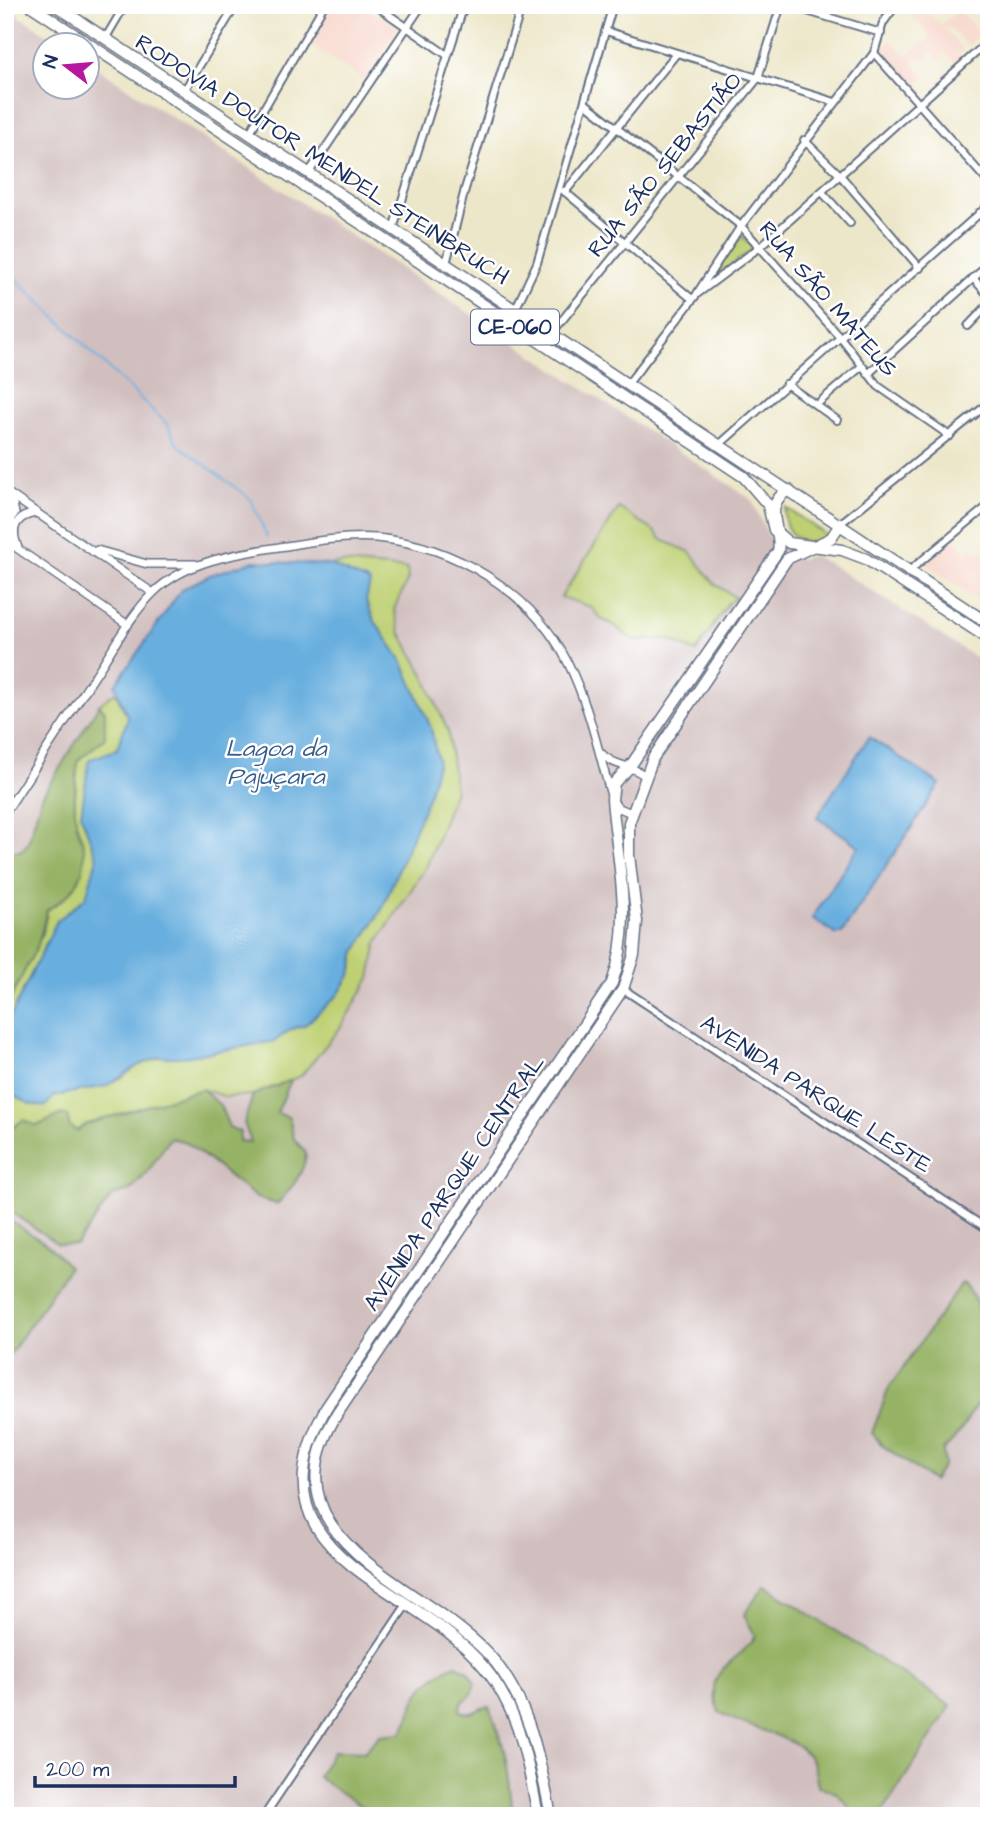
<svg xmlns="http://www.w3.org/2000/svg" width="994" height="1821" font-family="'Architects Daughter',sans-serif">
	<rect width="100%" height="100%" fill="#fff"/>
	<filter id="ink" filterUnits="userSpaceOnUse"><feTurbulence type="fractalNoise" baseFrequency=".0143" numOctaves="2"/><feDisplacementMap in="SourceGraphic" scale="14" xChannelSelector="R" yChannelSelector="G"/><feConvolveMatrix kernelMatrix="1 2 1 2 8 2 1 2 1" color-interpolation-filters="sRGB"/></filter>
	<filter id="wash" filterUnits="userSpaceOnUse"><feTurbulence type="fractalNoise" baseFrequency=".00686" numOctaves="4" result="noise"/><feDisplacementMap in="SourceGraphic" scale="28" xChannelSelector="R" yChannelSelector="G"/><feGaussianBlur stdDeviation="1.57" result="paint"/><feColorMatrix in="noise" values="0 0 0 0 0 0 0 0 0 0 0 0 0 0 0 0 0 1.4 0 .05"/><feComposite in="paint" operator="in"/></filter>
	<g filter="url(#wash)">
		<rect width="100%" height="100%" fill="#ede7c9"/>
		<g fill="#f6d2c5">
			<path d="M 328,5 L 362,5 L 398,28 L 366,80 L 306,43 Z"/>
			<path d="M 921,5 L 941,25 L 959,10 L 981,34 L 968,46 L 948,26 L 944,28 L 963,49 L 959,54 L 963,58 L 956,64 L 944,51 L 939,55 L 942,59 L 939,61 L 931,51 L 927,60 L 916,56 L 914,64 L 925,76 L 917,83 L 925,92 L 920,97 L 879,51 L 891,40 L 906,56 L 931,37 L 909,12 Z"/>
			<path d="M 954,538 L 966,551 L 973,547 L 979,555 L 989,548 L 989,607 L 924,563 Z"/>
		</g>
		<path fill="#d1bfbf" d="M 5,7 L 63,45 L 46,46 L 46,88 L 88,88 L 88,62 L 751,499 L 768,535 L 800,559 L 813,556 L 830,564 L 989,666 L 989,1816 L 5,1816 Z"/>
		<g fill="#bed073" stroke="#6c8068" stroke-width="2">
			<path d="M 741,235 L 754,248 L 708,284 L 709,281 Z"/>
			<path d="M 785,507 L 828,536 L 812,543 C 791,540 782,527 785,507 Z"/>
			<path d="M 619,508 L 654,531 L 662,540 L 690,552 L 714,583 L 736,598 L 728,603 L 696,652 L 668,639 L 633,640 L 614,625 L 601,619 L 591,607 L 561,597 Z"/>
			<path d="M 344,563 L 407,569 L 408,579 L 394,609 L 400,632 L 423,673 L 448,731 L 455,791 L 427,865 L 377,943 L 370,978 L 340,1028 L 301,1076 L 253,1095 L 226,1097 L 202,1089 L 87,1124 L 76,1131 L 55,1119 L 36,1126 L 23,1120 L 5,1134 L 5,1090 L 30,1104 L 122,1078 L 137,1066 L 160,1057 L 184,1057 L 275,1041 L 291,1029 L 305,1025 L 351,974 L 356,951 L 382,909 L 392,881 L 431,728 L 402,661 L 374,620 L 366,601 L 369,582 L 330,565 Z"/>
			<path d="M 115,692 L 128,718 L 117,749 L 81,815 L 97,858 L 87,897 L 57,921 L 5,1028 C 5,985 44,953 47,910 C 71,897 87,877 84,848 C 83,839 77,830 76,821 C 73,802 76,779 78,760 L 105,738 L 105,711 L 99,705 Z"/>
		</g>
		<g fill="#96b265" stroke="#587062" stroke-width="2">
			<path d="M 99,705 L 105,711 L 105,738 L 78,760 C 76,779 73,802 76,821 C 77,830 83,839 84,848 C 87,878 71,896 47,910 L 38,945 L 5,1009 L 5,853 L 22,850 L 28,843 L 41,798 Z"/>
			<path d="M 291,1080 L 277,1113 L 289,1117 L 294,1139 L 306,1153 C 305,1173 290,1190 277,1204 L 257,1198 L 186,1142 L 170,1138 L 147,1173 L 129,1191 L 112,1196 L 76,1245 L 58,1244 L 5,1208 L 5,1134 L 23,1120 L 37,1126 L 62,1114 L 68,1116 L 69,1126 L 77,1131 L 87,1124 L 202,1089 L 220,1105 L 229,1127 L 240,1132 L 239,1141 L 251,1142 L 244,1123 L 253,1095 Z"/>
			<path d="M 5,1217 L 49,1246 L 69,1267 L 5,1362 Z"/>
			<path d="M 962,1283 C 984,1295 989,1364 989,1387 C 971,1408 965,1431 943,1450 L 944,1465 L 933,1481 L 882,1445 L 872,1433 L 889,1388 Z"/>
			<path d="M 765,1585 L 951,1706 L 880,1816 L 857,1816 L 837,1793 L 818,1786 C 816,1777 815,1762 808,1755 C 783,1731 748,1730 719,1712 C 699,1666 742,1664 755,1635 L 744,1615 Z"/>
			<path d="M 456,1665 L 468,1671 L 475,1683 L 472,1694 L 461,1703 L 460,1711 C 473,1718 477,1707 489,1707 C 506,1745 509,1774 513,1816 L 375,1816 L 318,1777 L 333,1751 L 364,1752 L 380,1735 L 401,1733 C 410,1722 410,1710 417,1697 C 424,1683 442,1670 456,1665 Z"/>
		</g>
		<g fill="#67aede" stroke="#416e9e" stroke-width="2">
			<path d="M 254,561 L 330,565 L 370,582 L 366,601 L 374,620 L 402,661 L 418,697 L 431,728 L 438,762 L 427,800 L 382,909 L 356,951 L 351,974 L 338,995 L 305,1025 L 291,1029 L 275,1041 L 184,1057 L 160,1057 L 137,1066 L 106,1086 L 54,1096 L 45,1107 L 30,1104 L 5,1090 L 5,1028 L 57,921 L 86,897 L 97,858 L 81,815 L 89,760 L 117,749 L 128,718 L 115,685 L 182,589 L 210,575 Z"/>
			<path d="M 869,737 L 940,784 L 842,933 L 837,935 L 812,918 L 859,846 L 817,817 Z"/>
		</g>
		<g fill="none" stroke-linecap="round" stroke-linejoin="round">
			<path stroke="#67aede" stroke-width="2" d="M 5,269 L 168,425 L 177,444 L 251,499 L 267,537"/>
		</g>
	</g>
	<g filter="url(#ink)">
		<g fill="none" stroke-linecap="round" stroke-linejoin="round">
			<g stroke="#646f83" stroke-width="10">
				<g id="minor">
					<path d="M 375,5 L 447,55"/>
					<path d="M 787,5 L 881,33"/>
					<path d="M 606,31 L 835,102"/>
					<path d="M 105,39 L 125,5"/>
					<path d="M 874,53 L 989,183"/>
					<path d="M 184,91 L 236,5"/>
					<path d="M 585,103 L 741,226 L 840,337 L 878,386 L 950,436"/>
					<path d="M 249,134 L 324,5"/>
					<path d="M 804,140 L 840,175 L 920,268"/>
					<path d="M 308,174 L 422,5"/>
					<path d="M 564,191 L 692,299"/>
					<path d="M 565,192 L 676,54"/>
					<path d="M 822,192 L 850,223"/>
					<path d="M 979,213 L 989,224"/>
					<path d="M 393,229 L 464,5"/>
					<path d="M 446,264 L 465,189 L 522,5"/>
					<path d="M 973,278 L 989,296"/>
					<path d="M 698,292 L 741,226 L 874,53 L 883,23 L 896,5"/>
					<path d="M 515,310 L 537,263 L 613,5"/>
					<path d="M 968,326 L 989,304"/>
					<path d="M 551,334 L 758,78 L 781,5"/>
					<path d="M 868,374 L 989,264"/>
					<path d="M 786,384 L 837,420"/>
					<path d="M 627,385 L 697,294 L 761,246 L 989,41"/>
					<path d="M 816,405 L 862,366"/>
					<path d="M 719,445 L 989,205"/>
					<path d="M 841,523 L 989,403"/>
					<path d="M 909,571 L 989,505"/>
					<path d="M 978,617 L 989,610"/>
					<path d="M 623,989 L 989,1230"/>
					<path d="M 264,1816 L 407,1604"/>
				</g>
			</g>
			<g stroke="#646f83" stroke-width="10">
				<g id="tertiary">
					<path d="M 5,491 L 153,593"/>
					<path d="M 5,525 L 15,513 L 11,496"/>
					<path d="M 5,540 L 128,625"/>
					<path d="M 18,548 C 10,528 15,516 37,513"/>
					<path d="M 97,550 L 147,564 L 195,564"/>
					<path d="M 600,752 C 613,767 631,764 645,776"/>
					<path d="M 5,813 C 36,766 67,718 98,671 C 115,645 131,615 153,593 C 188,559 241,553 286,546 C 315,541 346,536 376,538 C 454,545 533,592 568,663 C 589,705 599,754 612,799 L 617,807 L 631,813"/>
				</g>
			</g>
			<g stroke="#646f83" stroke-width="13">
				<g id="primary">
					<path d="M 538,1816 C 528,1763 520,1710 484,1667 C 412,1580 243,1559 326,1408 L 612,983 C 634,923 617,861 612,799 L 614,783 L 629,768 L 778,551 C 783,530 760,505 789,490"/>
					<path d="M 551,1816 C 540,1761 531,1708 496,1663 C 433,1584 256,1546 337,1414 L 623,989 L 634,955 L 637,921 L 629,855 L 629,823 L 653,758 L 787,559 L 831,538 L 841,523"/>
				</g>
			</g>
			<g stroke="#646f83" stroke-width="13">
				<g id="trunk">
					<path d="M 30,5 L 744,477 L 768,505 L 774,530 L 789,543 L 842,550 L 866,559 L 989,639"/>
					<path d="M 55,5 L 989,624"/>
				</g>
			</g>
			<use href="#minor" stroke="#fff" stroke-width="6"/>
			<use href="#tertiary" stroke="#fff" stroke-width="7"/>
			<use href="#primary" stroke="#fff" stroke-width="10"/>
			<use href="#trunk" stroke="#fff" stroke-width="10"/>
		</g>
	</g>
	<g text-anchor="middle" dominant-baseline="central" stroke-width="5" stroke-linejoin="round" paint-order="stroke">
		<rect fill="#fff" stroke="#5f6d8e" stroke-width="2" x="471" y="309.5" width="88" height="35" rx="5"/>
		<g font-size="21" font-weight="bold" fill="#1b2f5e">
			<text x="515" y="327">CE-060</text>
		</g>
		<g font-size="23" fill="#1b2f5e" stroke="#fff">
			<text transform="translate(322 160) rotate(33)">RODOVIA DOUTOR MENDEL STEINBRUCH</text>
			<text transform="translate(665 165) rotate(-51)">RUA SÃO SEBASTIÃO</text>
			<text transform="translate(828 299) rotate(49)">RUA SÃO MATEUS</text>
			<text transform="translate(816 1094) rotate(33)">AVENIDA PARQUE LESTE</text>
			<text transform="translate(454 1183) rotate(-56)">AVENIDA PARQUE CENTRAL</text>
		</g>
		<g font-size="24" font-style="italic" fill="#365b8b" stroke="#fff">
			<text x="276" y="749">Lagoa da<tspan x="276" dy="28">Pajuçara</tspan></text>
		</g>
	</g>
	<rect width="994" height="1821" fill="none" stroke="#fff" stroke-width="28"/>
	<g transform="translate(66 66) rotate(286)"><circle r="33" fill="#ffffff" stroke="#a4acbf" stroke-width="2"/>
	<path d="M0-5L12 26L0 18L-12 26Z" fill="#b5179e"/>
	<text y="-10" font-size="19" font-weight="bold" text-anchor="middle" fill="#1b2f5e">N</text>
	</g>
	<path d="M35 1776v10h200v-10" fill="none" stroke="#1b2f5e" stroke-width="3.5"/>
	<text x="46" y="1776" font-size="21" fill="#1b2f5e" stroke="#ffffff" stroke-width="5" paint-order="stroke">200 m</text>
</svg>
